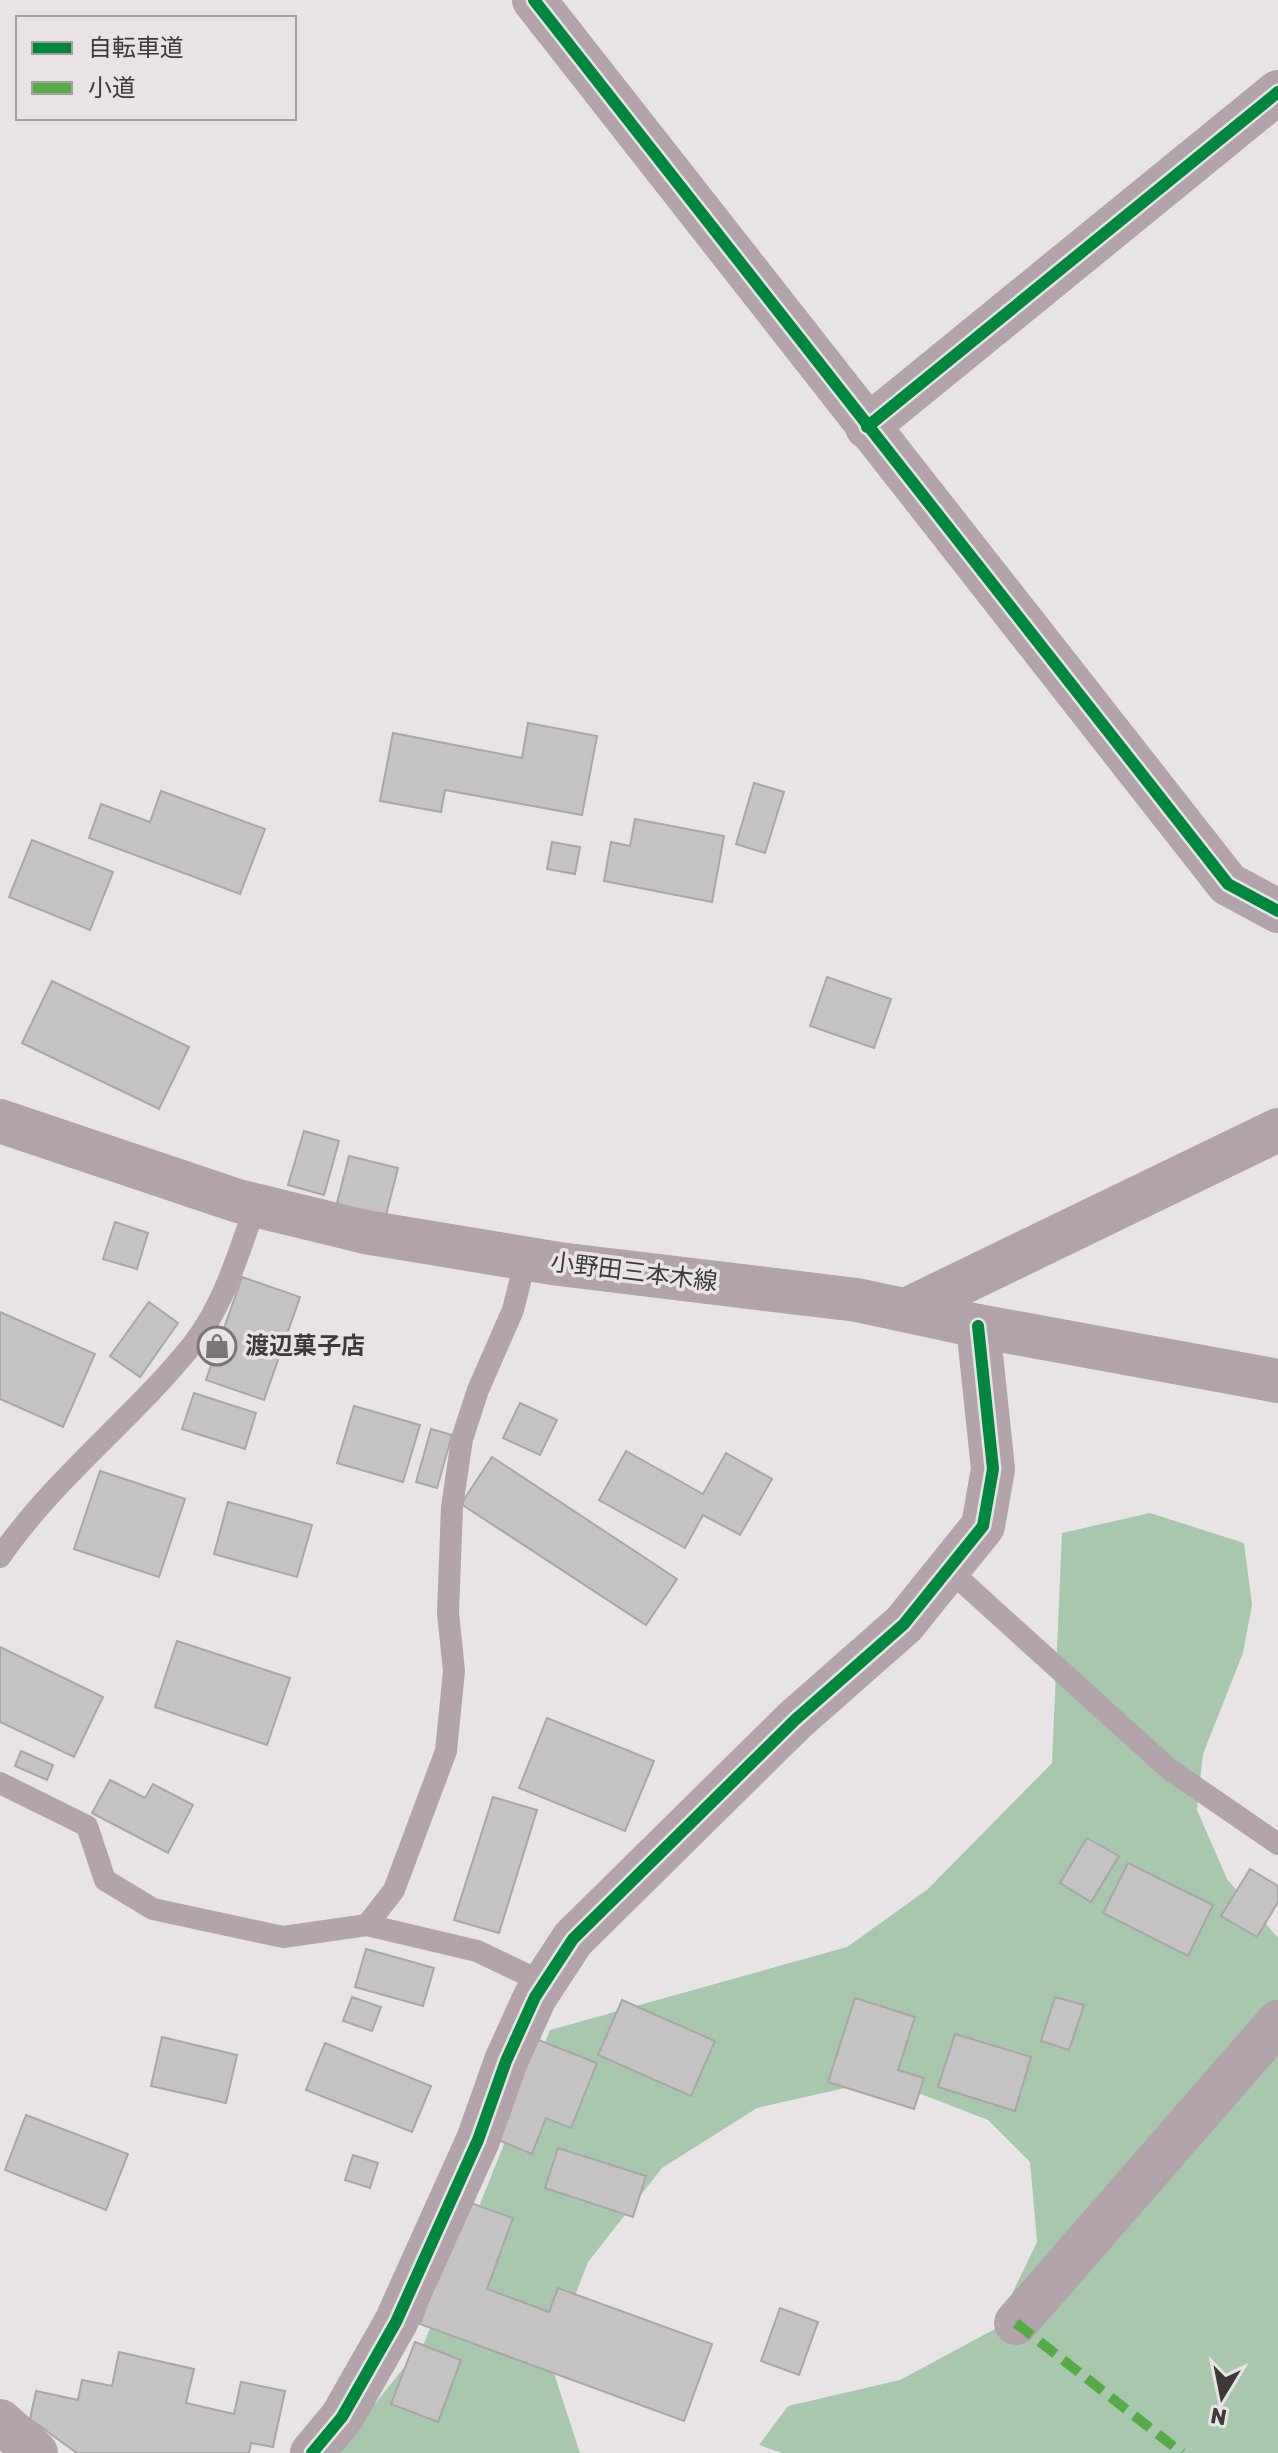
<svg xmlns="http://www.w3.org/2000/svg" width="1278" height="2453" font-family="Rubik,'Noto Sans JP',sans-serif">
	<rect width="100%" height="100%" fill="#e8e4e6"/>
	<path fill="#a8c8ae" d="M 1150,1513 L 1244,1543 L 1252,1605 L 1243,1653 L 1203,1754 L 1197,1810 L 1227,1879 L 1278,1938 L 1278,2453 L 782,2453 L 759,2445 L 788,2406 L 900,2380 L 995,2329 L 1037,2242 L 1030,2162 L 988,2120 L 921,2094 L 845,2088 L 757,2108 L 662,2168 L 588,2262 L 550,2361 L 580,2453 L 335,2453 L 424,2343 L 550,2030 L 847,1947 L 928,1889 L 1052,1763 L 1062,1533 Z"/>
	<g fill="#c5c2c3" stroke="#a9a6a8" stroke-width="2">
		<path d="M 528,723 L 597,736 L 582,815 L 445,790 L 441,812 L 380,801 L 393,733 L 522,758 Z"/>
		<path d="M 754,783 L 784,792 L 765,853 L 736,844 Z"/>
		<path d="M 161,791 L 265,829 L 240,894 L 89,838 L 101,804 L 150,822 Z"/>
		<path d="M 635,819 L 724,836 L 712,902 L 604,881 L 611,842 L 630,846 Z"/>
		<path d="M 32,840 L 113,872 L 90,930 L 9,897 Z"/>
		<path d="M 552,842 L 580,847 L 575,874 L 547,869 Z"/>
		<path d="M 827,977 L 891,999 L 874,1048 L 810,1026 Z"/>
		<path d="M 52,981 L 189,1047 L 159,1109 L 22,1043 Z"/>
		<path d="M 304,1131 L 339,1141 L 324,1195 L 288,1185 Z"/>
		<path d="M 349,1156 L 398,1168 L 385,1219 L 336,1207 Z"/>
		<path d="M 115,1222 L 148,1233 L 137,1269 L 103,1259 Z"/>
		<path d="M 242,1277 L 300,1297 L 264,1400 L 206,1380 Z"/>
		<path d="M 149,1302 L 178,1323 L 140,1377 L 110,1356 Z"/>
		<path d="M 0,1312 L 95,1354 L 63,1427 L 0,1399 Z"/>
		<path d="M 194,1393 L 256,1413 L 245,1449 L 182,1429 Z"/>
		<path d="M 520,1403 L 557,1420 L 540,1455 L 503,1438 Z"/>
		<path d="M 354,1406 L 420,1425 L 403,1482 L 337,1463 Z"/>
		<path d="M 431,1429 L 452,1435 L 437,1488 L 416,1482 Z"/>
		<path d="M 626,1451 L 703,1494 L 726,1453 L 772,1479 L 740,1535 L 703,1515 L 685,1548 L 599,1500 Z"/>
		<path d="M 492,1457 L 677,1579 L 646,1625 L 461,1504 Z"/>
		<path d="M 100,1471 L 185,1499 L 159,1577 L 74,1549 Z"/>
		<path d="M 228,1502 L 312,1525 L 297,1577 L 214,1554 Z"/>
		<path d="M 177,1641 L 290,1678 L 267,1745 L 155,1707 Z"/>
		<path d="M 0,1647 L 103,1697 L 74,1757 L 0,1722 Z"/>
		<path d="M 547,1718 L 654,1761 L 625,1831 L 519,1788 Z"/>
		<path d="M 21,1751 L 53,1765 L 47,1780 L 15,1766 Z"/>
		<path d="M 110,1780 L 145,1798 L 153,1784 L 193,1805 L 168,1853 L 92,1813 Z"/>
		<path d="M 493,1797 L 537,1810 L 499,1933 L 454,1920 Z"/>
		<path d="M 1087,1838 L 1119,1856 L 1091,1902 L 1060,1883 Z"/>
		<path d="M 1128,1863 L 1213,1905 L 1188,1956 L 1103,1913 Z"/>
		<path d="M 1250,1869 L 1278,1886 L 1278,1902 L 1257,1937 L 1221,1916 Z"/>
		<path d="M 366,1949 L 434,1968 L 423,2006 L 355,1987 Z"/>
		<path d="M 352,1997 L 381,2007 L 372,2031 L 343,2021 Z"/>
		<path d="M 1055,1997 L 1084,2005 L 1069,2050 L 1041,2041 Z"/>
		<path d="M 855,1998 L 915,2017 L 898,2070 L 924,2078 L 914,2109 L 828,2082 Z"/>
		<path d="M 622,2000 L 715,2041 L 691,2096 L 598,2055 Z"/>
		<path d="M 955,2034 L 1031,2057 L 1015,2111 L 938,2087 Z"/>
		<path d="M 162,2037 L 237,2055 L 226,2103 L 151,2086 Z"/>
		<path d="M 536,2039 L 597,2063 L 571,2128 L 546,2118 L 532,2154 L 496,2139 Z"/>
		<path d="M 325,2043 L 431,2086 L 412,2132 L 306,2090 Z"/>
		<path d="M 26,2115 L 128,2154 L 106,2210 L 5,2170 Z"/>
		<path d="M 558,2148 L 646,2176 L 633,2217 L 545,2188 Z"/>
		<path d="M 353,2155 L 378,2163 L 370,2188 L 345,2180 Z"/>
		<path d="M 465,2201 L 513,2218 L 487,2289 L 549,2312 L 558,2288 L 712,2344 L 684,2421 L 420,2324 Z"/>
		<path d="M 780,2308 L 818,2322 L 799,2375 L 761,2361 Z"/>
		<path d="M 415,2342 L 461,2360 L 438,2422 L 391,2404 Z"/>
		<path d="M 119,2352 L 194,2369 L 186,2403 L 234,2414 L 241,2382 L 285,2391 L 273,2447 L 251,2443 L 249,2453 L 77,2453 L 30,2419 L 36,2391 L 78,2400 L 82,2380 L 112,2386 Z"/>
	</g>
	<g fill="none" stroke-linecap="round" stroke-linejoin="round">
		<g stroke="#b3a3aa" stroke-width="22">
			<path d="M 0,1557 C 55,1477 133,1419 193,1344 C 225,1303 238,1253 256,1205"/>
			<path d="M 946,1567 L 1169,1769 L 1278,1844"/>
			<path d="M 0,1783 L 87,1826 L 105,1880 L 153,1909 L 283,1937 L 367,1925 L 477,1951 L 544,1983"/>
			<path d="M 367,1925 L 394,1890 L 446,1751 L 454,1671 L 448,1613 L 452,1507 L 462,1439 L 478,1390 L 513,1310 L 526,1258"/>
		</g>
		<g stroke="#b3a3aa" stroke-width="44">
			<path d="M 534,0 L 1228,884 L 1278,911"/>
			<path d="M 867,427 L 1278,92"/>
			<path d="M 1016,2323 L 1278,2022"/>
			<path d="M 0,2421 L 36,2453"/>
			<path d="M 312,2453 L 342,2417 L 396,2322 L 478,2140 L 506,2061 L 535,1997 L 573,1939 L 795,1720 L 904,1624 L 983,1526 L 993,1469 L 978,1326"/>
		</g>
		<g stroke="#b2a2a9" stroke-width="44">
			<path d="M 0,1121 L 238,1201 L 365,1232 L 559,1264 L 857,1300 L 978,1326 L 1278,1381"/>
			<path d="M 908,1309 L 1278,1130"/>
		</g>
		<path stroke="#55ac46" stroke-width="10" stroke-dasharray="20 10" stroke-linecap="butt" d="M 1016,2323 L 1182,2453"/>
		<g stroke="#e9e3e5" stroke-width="17">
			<g id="cycleway">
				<path d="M 534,0 L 1228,884 L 1278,911"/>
				<path d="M 867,427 L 1278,92"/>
				<path d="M 312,2453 L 342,2417 L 396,2322 L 478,2140 L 506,2061 L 535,1997 L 573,1939 L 795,1720 L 904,1624 L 983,1526 L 993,1469 L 978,1326"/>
			</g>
		</g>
		<use href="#cycleway" stroke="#00873e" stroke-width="12"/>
	</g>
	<defs>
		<g id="shop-ring" transform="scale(2)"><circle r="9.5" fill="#e9e3e5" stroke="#787676" stroke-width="1.5"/><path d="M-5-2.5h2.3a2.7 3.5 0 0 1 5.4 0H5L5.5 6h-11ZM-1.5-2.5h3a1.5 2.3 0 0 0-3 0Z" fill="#787676"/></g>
	</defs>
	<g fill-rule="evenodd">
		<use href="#shop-ring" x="217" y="1346"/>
	</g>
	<g text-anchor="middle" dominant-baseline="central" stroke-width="7" stroke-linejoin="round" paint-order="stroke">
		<g font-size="24" fill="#3c3a3a" stroke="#e9e3e5">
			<text transform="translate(634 1272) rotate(7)">小野田三本木線</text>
		</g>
		<g font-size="24" font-weight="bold" fill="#3c3a3a" stroke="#e9e3e5" text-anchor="start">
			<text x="245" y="1346">渡辺菓子店</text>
		</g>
	</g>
	<rect x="16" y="16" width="280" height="104" fill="#e9e3e5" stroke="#a49fa1" stroke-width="2"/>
	<rect x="32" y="42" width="40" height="12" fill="#00873e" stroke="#a49fa1" stroke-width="2"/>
	<text x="88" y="56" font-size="24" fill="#3c3a3a">自転車道</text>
	<rect x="32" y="82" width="40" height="12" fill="#55ac46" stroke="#a49fa1" stroke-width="2"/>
	<text x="88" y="96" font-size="24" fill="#3c3a3a">小道</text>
	<g transform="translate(1222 2397) rotate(190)" stroke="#e9e3e5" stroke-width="6" paint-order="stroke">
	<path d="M0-6L14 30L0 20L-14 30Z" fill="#3c3a3a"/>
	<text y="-12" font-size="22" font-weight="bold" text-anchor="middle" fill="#3c3a3a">N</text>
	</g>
</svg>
